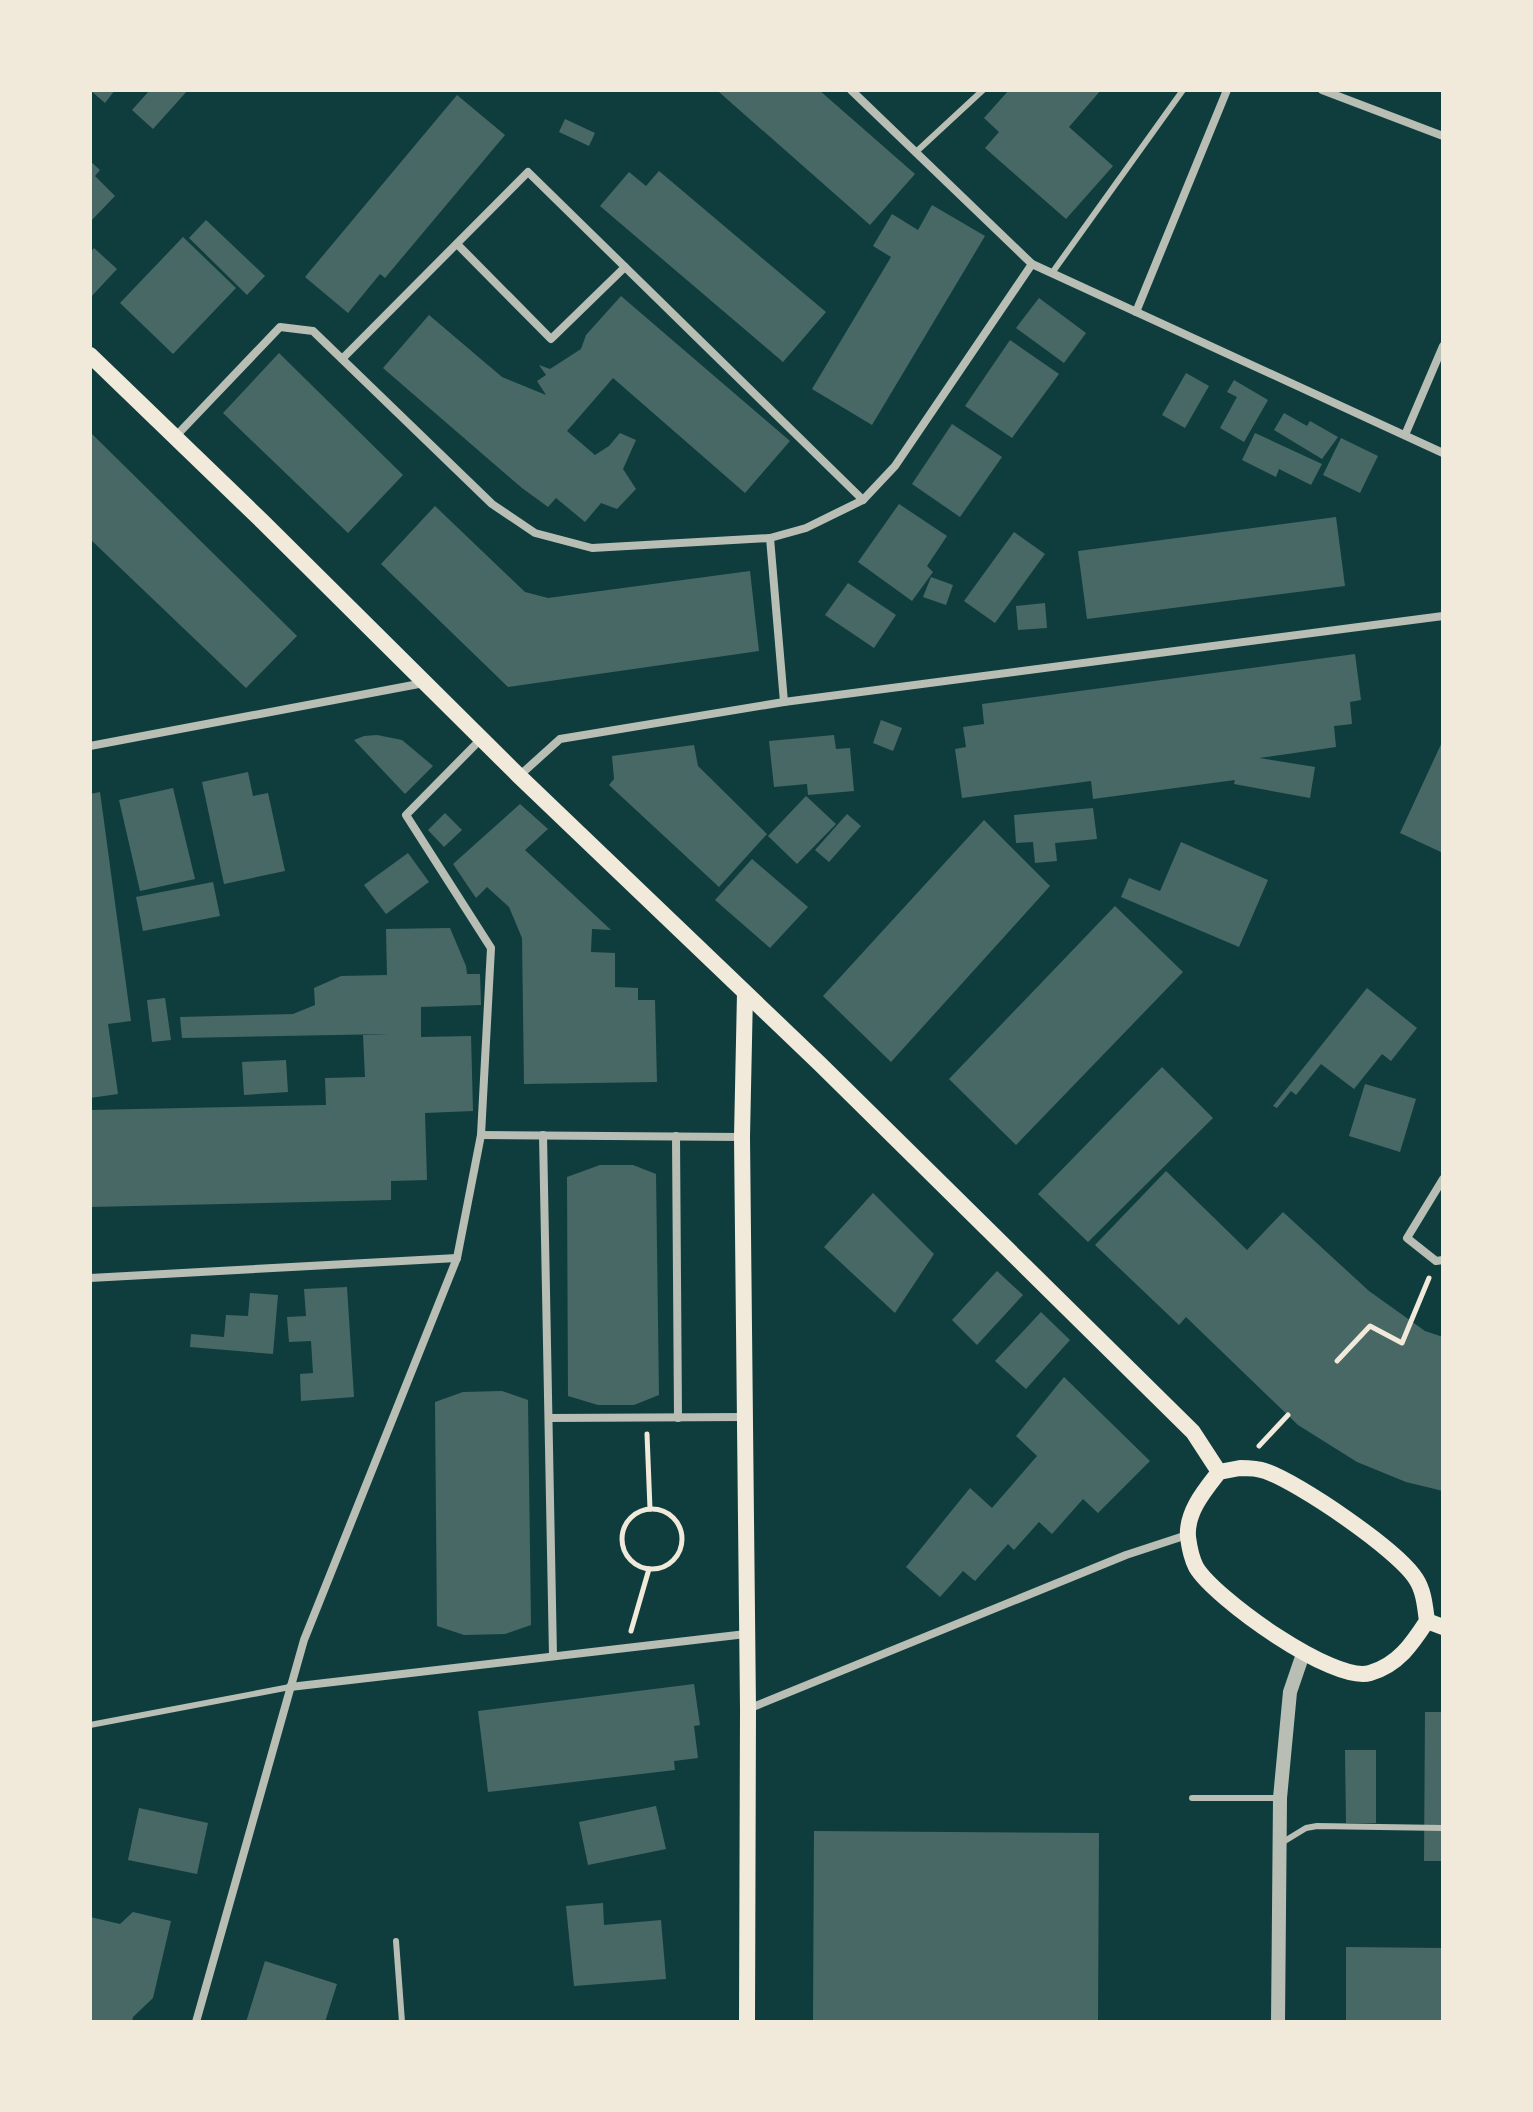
<svg xmlns="http://www.w3.org/2000/svg" width="1533" height="2112" font-family="Cabin,sans-serif">
	<rect width="100%" height="100%" fill="#0f3d3e"/>
	<g fill="#486865">
		<path d="M 90,90 L 115,90 L 105,103 Z"/>
		<path d="M 150,90 L 188,90 L 153,129 L 132,110 Z"/>
		<path d="M 721,90 L 819,90 L 915,174 L 870,225 L 719,92 Z"/>
		<path d="M 1009,90 L 1101,90 L 1069,127 L 1113,166 L 1066,219 L 985,148 L 999,132 L 984,118 Z"/>
		<path d="M 457,95 L 505,135 L 385,278 L 380,274 L 348,313 L 305,277 Z"/>
		<path d="M 565,119 L 595,133 L 589,146 L 559,132 Z"/>
		<path d="M 90,161 L 100,170 L 95,176 L 115,196 L 90,222 Z"/>
		<path d="M 659,171 L 826,312 L 783,362 L 600,206 L 629,172 L 646,186 Z"/>
		<path d="M 932,205 L 985,236 L 872,425 L 812,389 L 891,257 L 873,246 L 892,214 L 918,230 Z"/>
		<path d="M 206,220 L 265,276 L 247,295 L 189,238 Z"/>
		<path d="M 183,237 L 236,288 L 173,354 L 120,303 Z"/>
		<path d="M 94,248 L 117,269 L 90,298 L 90,253 Z"/>
		<path d="M 621,296 L 790,441 L 745,493 L 613,378 L 567,431 L 595,455 L 609,446 L 620,433 L 636,440 L 623,469 L 636,489 L 617,509 L 601,503 L 585,522 L 556,498 L 548,507 L 522,488 L 383,368 L 429,315 L 502,377 L 546,395 L 537,381 L 546,375 L 539,365 L 550,369 L 581,349 L 586,335 Z"/>
		<path d="M 1039,298 L 1086,333 L 1064,363 L 1016,328 Z"/>
		<path d="M 1010,340 L 1059,374 L 1012,438 L 965,406 Z"/>
		<path d="M 279,353 L 403,475 L 348,533 L 223,413 Z"/>
		<path d="M 1186,373 L 1209,386 L 1185,428 L 1162,415 Z"/>
		<path d="M 1234,380 L 1268,400 L 1244,442 L 1220,428 L 1237,397 L 1227,392 Z"/>
		<path d="M 1284,413 L 1307,426 L 1310,421 L 1338,437 L 1322,459 L 1274,430 Z"/>
		<path d="M 952,424 L 1002,457 L 960,517 L 912,484 Z"/>
		<path d="M 90,432 L 297,636 L 246,688 L 90,539 Z"/>
		<path d="M 1255,433 L 1322,464 L 1311,485 L 1279,469 L 1276,477 L 1242,460 Z"/>
		<path d="M 1341,438 L 1378,456 L 1360,493 L 1323,475 Z"/>
		<path d="M 899,504 L 947,536 L 927,566 L 933,572 L 912,601 L 858,562 Z"/>
		<path d="M 435,506 L 525,592 L 548,598 L 750,571 L 759,651 L 508,687 L 381,564 Z"/>
		<path d="M 1336,517 L 1345,586 L 1087,619 L 1078,551 Z"/>
		<path d="M 1014,532 L 1045,554 L 995,623 L 964,601 Z"/>
		<path d="M 931,577 L 953,585 L 946,605 L 923,597 Z"/>
		<path d="M 848,583 L 896,615 L 874,648 L 825,615 Z"/>
		<path d="M 1045,603 L 1047,628 L 1018,630 L 1016,606 Z"/>
		<path d="M 1355,654 L 1361,700 L 1350,702 L 1352,724 L 1334,726 L 1336,747 L 1259,758 L 1315,767 L 1310,798 L 1234,784 L 1235,780 L 1093,799 L 1091,781 L 962,798 L 955,749 L 966,747 L 963,727 L 984,724 L 982,704 Z"/>
		<path d="M 881,720 L 902,728 L 893,751 L 873,743 Z"/>
		<path d="M 377,735 L 402,740 L 433,766 L 405,794 L 354,740 L 364,736 Z"/>
		<path d="M 834,735 L 836,749 L 850,748 L 854,791 L 808,795 L 807,784 L 774,787 L 769,741 Z"/>
		<path d="M 1443,740 L 1443,853 L 1400,833 Z"/>
		<path d="M 694,745 L 698,766 L 767,834 L 719,887 L 609,785 L 614,779 L 612,756 Z"/>
		<path d="M 248,772 L 253,796 L 268,793 L 285,871 L 224,884 L 202,782 Z"/>
		<path d="M 173,788 L 195,879 L 140,891 L 119,800 Z"/>
		<path d="M 100,792 L 131,1021 L 108,1024 L 118,1094 L 90,1098 L 90,794 Z"/>
		<path d="M 806,796 L 836,824 L 797,864 L 768,836 Z"/>
		<path d="M 520,804 L 548,829 L 525,850 L 611,930 L 592,929 L 591,952 L 615,953 L 615,987 L 638,988 L 638,1000 L 655,1000 L 657,1082 L 524,1084 L 522,938 L 509,907 L 487,887 L 476,898 L 453,864 Z"/>
		<path d="M 1093,808 L 1097,839 L 1055,843 L 1057,861 L 1035,863 L 1033,842 L 1016,843 L 1014,815 Z"/>
		<path d="M 445,813 L 462,830 L 444,847 L 428,830 Z"/>
		<path d="M 847,814 L 861,826 L 829,862 L 815,850 Z"/>
		<path d="M 984,820 L 1050,886 L 891,1062 L 823,996 Z"/>
		<path d="M 1181,842 L 1268,880 L 1239,947 L 1121,897 L 1129,878 L 1160,891 Z"/>
		<path d="M 408,853 L 429,882 L 386,914 L 364,885 Z"/>
		<path d="M 752,859 L 808,907 L 770,948 L 715,900 Z"/>
		<path d="M 213,882 L 220,916 L 143,931 L 136,897 Z"/>
		<path d="M 1115,906 L 1183,972 L 1016,1145 L 949,1079 Z"/>
		<path d="M 450,928 L 466,966 L 467,974 L 480,974 L 481,1005 L 421,1007 L 421,1037 L 471,1036 L 473,1111 L 425,1113 L 427,1180 L 391,1181 L 391,1200 L 90,1207 L 90,1110 L 326,1105 L 325,1078 L 365,1077 L 363,1035 L 389,1034 L 182,1038 L 180,1017 L 293,1014 L 315,1005 L 314,988 L 341,976 L 387,975 L 386,929 Z"/>
		<path d="M 1367,988 L 1417,1028 L 1391,1061 L 1382,1054 L 1354,1089 L 1321,1064 L 1296,1095 L 1291,1091 L 1277,1108 L 1273,1106 Z"/>
		<path d="M 165,998 L 171,1040 L 152,1042 L 147,1000 Z"/>
		<path d="M 286,1060 L 288,1092 L 244,1095 L 242,1062 Z"/>
		<path d="M 1162,1067 L 1213,1118 L 1088,1242 L 1038,1194 Z"/>
		<path d="M 1365,1084 L 1416,1099 L 1400,1152 L 1349,1136 Z"/>
		<path d="M 600,1165 L 633,1165 L 656,1174 L 659,1395 L 634,1405 L 598,1405 L 568,1396 L 567,1177 Z"/>
		<path d="M 1166,1171 L 1247,1250 L 1283,1212 L 1369,1291 L 1425,1331 L 1443,1337 L 1443,1491 L 1406,1482 L 1357,1462 L 1298,1425 L 1186,1317 L 1179,1325 L 1095,1245 Z"/>
		<path d="M 873,1193 L 934,1254 L 895,1313 L 824,1247 Z"/>
		<path d="M 997,1271 L 1023,1295 L 977,1345 L 952,1320 Z"/>
		<path d="M 347,1287 L 354,1397 L 301,1401 L 300,1374 L 313,1373 L 311,1341 L 289,1342 L 287,1317 L 306,1316 L 304,1289 Z"/>
		<path d="M 250,1293 L 278,1295 L 273,1354 L 190,1347 L 191,1334 L 224,1337 L 226,1315 L 248,1316 Z"/>
		<path d="M 1041,1312 L 1070,1340 L 1026,1389 L 995,1361 Z"/>
		<path d="M 1064,1377 L 1150,1461 L 1098,1513 L 1083,1499 L 1052,1534 L 1039,1522 L 1014,1550 L 1008,1544 L 975,1581 L 963,1571 L 940,1597 L 906,1567 L 970,1488 L 992,1508 L 1037,1456 L 1016,1436 Z"/>
		<path d="M 502,1391 L 528,1400 L 531,1625 L 505,1634 L 464,1635 L 437,1626 L 435,1402 L 463,1392 Z"/>
		<path d="M 694,1684 L 700,1725 L 694,1726 L 698,1758 L 674,1761 L 675,1770 L 488,1792 L 478,1711 Z"/>
		<path d="M 1425,1712 L 1443,1712 L 1443,1861 L 1424,1861 Z"/>
		<path d="M 1345,1750 L 1376,1750 L 1376,1823 L 1346,1823 Z"/>
		<path d="M 656,1806 L 666,1849 L 588,1865 L 579,1822 Z"/>
		<path d="M 139,1808 L 208,1823 L 197,1874 L 128,1860 Z"/>
		<path d="M 814,1831 L 1099,1833 L 1098,2022 L 813,2022 Z"/>
		<path d="M 603,1903 L 604,1925 L 661,1920 L 666,1979 L 574,1986 L 566,1906 Z"/>
		<path d="M 133,1912 L 171,1921 L 153,1998 L 133,2017 L 132,2022 L 90,2022 L 90,1917 L 120,1924 Z"/>
		<path d="M 1346,1947 L 1443,1948 L 1443,2022 L 1346,2022 Z"/>
		<path d="M 265,1961 L 337,1984 L 325,2022 L 246,2022 Z"/>
	</g>
	<g fill="none" stroke-linecap="round" stroke-linejoin="round">
		<g stroke="#f1e9da" stroke-width="5">
			<path d="M 1337,1361 L 1370,1326 L 1402,1343 L 1429,1278"/>
			<path d="M 647,1434 L 650,1509"/>
			<path d="M 1259,1446 L 1288,1415"/>
			<circle cx="652" cy="1539" r="30"/>
			<path d="M 631,1631 L 649,1569"/>
		</g>
		<g stroke="#b8beb3" stroke-width="6">
			<path d="M 916,152 L 983,90"/>
			<path d="M 1052,273 L 1183,90"/>
			<path d="M 90,1725 L 290,1687"/>
			<path d="M 1192,1798 L 1280,1798"/>
			<path d="M 1283,1842 L 1306,1828 L 1317,1826 L 1443,1828"/>
			<path d="M 396,1941 L 402,2022"/>
		</g>
		<g stroke="#b8beb3" stroke-width="8">
			<path d="M 851,90 L 1032,264 L 1443,453"/>
			<path d="M 1322,90 L 1443,136"/>
			<path d="M 457,244 L 551,339 L 625,267"/>
			<path d="M 1136,312 L 1227,90"/>
			<path d="M 342,359 L 528,172 L 863,500"/>
			<path d="M 1405,435 L 1443,346"/>
			<path d="M 175,437 L 280,327 L 313,331 L 492,504 L 535,533 L 592,548 L 770,538 L 806,528 L 863,500 L 895,466 L 1032,264"/>
			<path d="M 770,538 L 784,702"/>
			<path d="M 90,746 L 424,683"/>
			<path d="M 519,776 L 560,739 L 784,702 L 1443,616"/>
			<path d="M 481,1135 L 742,1137"/>
			<path d="M 543,1135 L 553,1656"/>
			<path d="M 676,1136 L 678,1418"/>
			<path d="M 1443,1179 L 1407,1238 L 1436,1261 L 1443,1260"/>
			<path d="M 90,1278 L 457,1258"/>
			<path d="M 549,1418 L 744,1417"/>
			<path d="M 290,1687 L 746,1634"/>
			<path d="M 748,1709 L 1126,1555 L 1187,1535"/>
			<path d="M 196,2022 L 304,1640 L 457,1258 L 481,1135 L 491,948 L 406,815 L 481,739"/>
		</g>
		<path stroke="#b8beb3" stroke-width="14" d="M 1278,2022 L 1280,1798 L 1290,1692 L 1303,1654"/>
		<g stroke="#f1e9da" stroke-width="16">
			<path d="M 90,355 L 263,522 L 519,776 L 820,1064 L 1193,1432 L 1219,1472"/>
			<path d="M 745,993 L 742,1137 L 748,1709 L 747,2022"/>
			<path d="M 1240,1468 C 1248,1468 1257,1468 1265,1471 C 1298,1482 1398,1550 1416,1579 C 1424,1591 1425,1607 1427,1621 C 1412,1644 1398,1665 1370,1673 C 1334,1684 1214,1598 1196,1567 C 1192,1559 1189,1545 1188,1537 C 1186,1512 1205,1490 1219,1472 Z"/>
			<path d="M 1427,1621 L 1443,1627"/>
		</g>
	</g>
	<rect width="1533" height="2112" fill="none" stroke="#f1e9da" stroke-width="184"/>
</svg>
